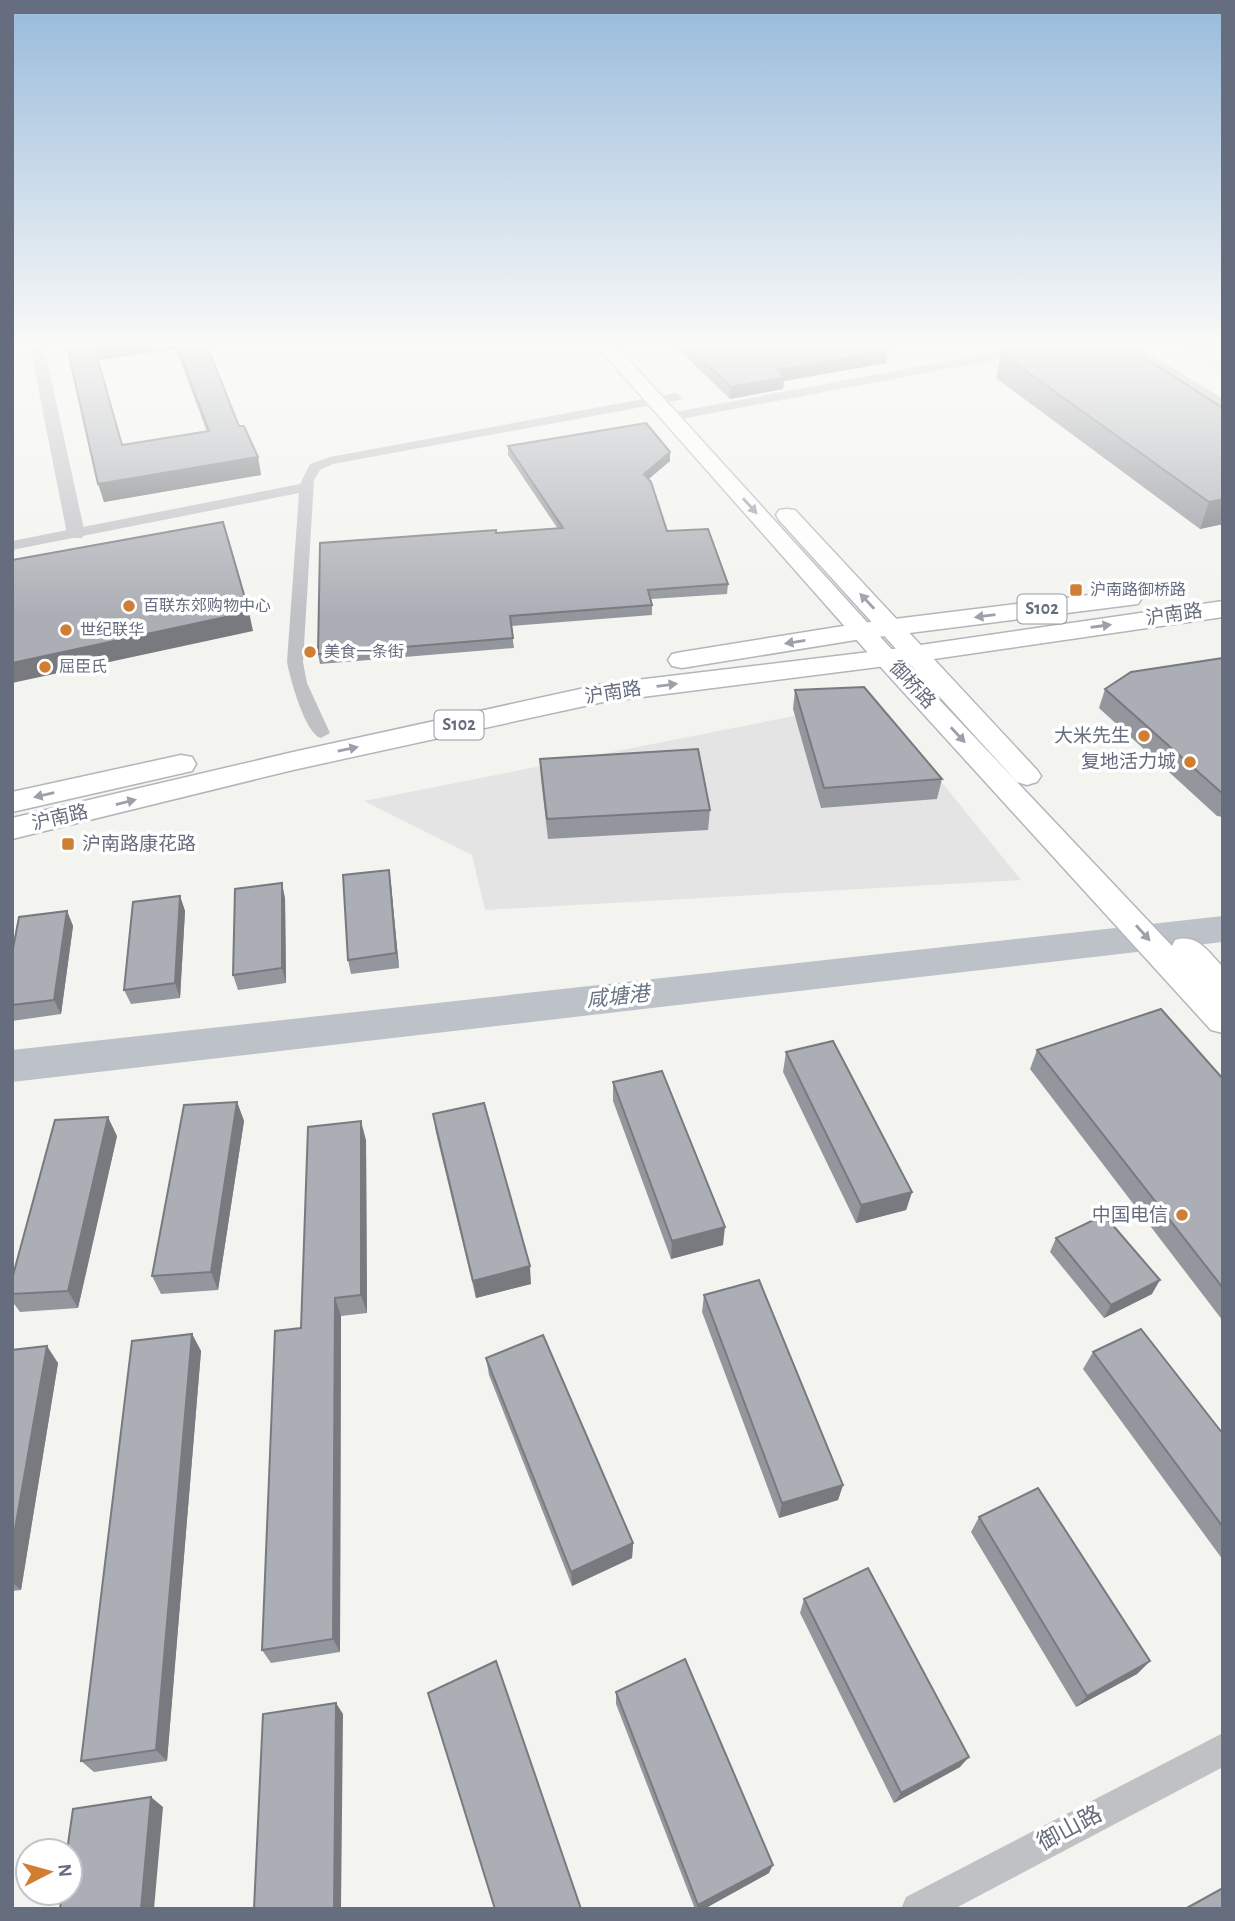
<svg xmlns="http://www.w3.org/2000/svg" width="1235" height="1921" font-family="'Alegreya Sans','Noto Sans SC',sans-serif">
	<rect width="100%" height="100%" fill="#f3f4f0"/>
	<g fill="#e4e4e4">
		<path d="M 1175,346 L 1223,346 L 1223,378 Z"/>
		<path d="M 875,700 L 1021,880 L 485,910 L 472,855 L 364,801 Z"/>
	</g>
	<g fill="none" stroke-linecap="round" stroke-linejoin="round">
		<path fill="#bdc2c8" fill-rule="evenodd" d="M 1223,916 L 1223,942 L 12,1082 L 12,1050 Z"/>
		<g stroke="#b4b6bc" stroke-width="3">
			<g id="secondary">
				<path d="M 597,346 L 616,346 L 895,653 L 1172,946 L 1175,940 C 1198,933 1208,952 1223,967 L 1223,1033 L 1211,1030 L 877,663 Z"/>
				<path d="M 787,509 L 795,510 L 1037,770 L 1041,776 L 1037,782 L 1027,785 L 1017,782 L 779,520 L 776,515 L 779,510 Z"/>
			</g>
		</g>
		<g stroke="#b3b5b9" stroke-width="3">
			<g id="primary">
				<path d="M 1129,590 L 1138,592 L 1142,598 L 1138,604 L 862,639 L 682,668 L 672,666 L 668,660 L 672,654 L 682,652 L 862,623 Z"/>
				<path d="M 1223,601 L 1223,617 L 886,666 L 603,702 L 293,770 L 12,839 L 12,818 L 293,752 L 603,684 L 886,650 Z"/>
				<path d="M 181,755 L 192,757 L 196,764 L 192,771 L 12,812 L 12,792 Z"/>
			</g>
		</g>
		<g fill="#c0c1c5" fill-rule="evenodd">
			<path d="M 1029,346 L 1053,346 L 1047,350 L 670,421 L 664,417 L 670,413 Z"/>
			<path d="M 1123,346 L 1137,346 L 1223,399 L 1223,409 Z"/>
			<path d="M 676,393 L 682,397 L 680,400 L 333,464 L 320,470 L 314,480 L 303,662 L 307,683 L 330,733 L 321,738 C 305,734 290,678 287,662 L 299,493 L 12,550 L 12,541 L 300,484 L 310,464 L 330,457 Z"/>
			<path d="M 1223,1733 L 1223,1767 L 954,1909 L 901,1909 L 906,1897 Z"/>
		</g>
		<path fill="#c0c1c5" fill-rule="evenodd" d="M 30,346 L 44,346 L 85,534 L 82,538 L 70,538 L 67,534 Z"/>
		<use href="#secondary" fill="#fff" fill-rule="evenodd"/>
		<use href="#primary" fill="#fff" fill-rule="evenodd"/>
	</g>
	<g fill="#93969c" fill-rule="evenodd">
		<path d="M 67,346 L 207,346 L 239,426 L 258,457 L 261,475 L 104,502 ZM 176,349 L 207,432 L 122,445 L 98,360 Z"/>
		<path d="M 671,346 L 881,346 L 888,351 L 886,363 L 784,381 L 783,389 L 730,399 L 678,349 L 674,349 Z"/>
		<path d="M 1126,346 L 1223,524 L 1200,529 L 996,378 L 1001,353 Z"/>
		<path d="M 508,446 L 670,461 L 648,479 L 667,531 L 728,584 L 727,594 L 651,599 L 652,605 L 652,615 L 511,626 L 514,648 L 320,664 L 318,654 L 496,533 L 558,529 L 508,455 Z"/>
		<path d="M 1223,658 L 1223,817 L 1217,816 L 1099,708 L 1105,689 Z"/>
		<path d="M 795,690 L 942,779 L 937,799 L 821,808 L 793,709 Z"/>
		<path d="M 540,759 L 710,810 L 708,830 L 548,839 L 541,779 Z"/>
		<path d="M 391,885 L 399,968 L 351,974 L 348,960 Z"/>
		<path d="M 180,896 L 185,911 L 180,998 L 131,1004 L 124,990 Z"/>
		<path d="M 285,898 L 286,983 L 238,990 L 233,975 Z"/>
		<path d="M 67,911 L 73,926 L 61,1014 L 12,1021 L 12,954 Z"/>
		<path d="M 1037,1050 L 1223,1079 L 1223,1321 L 1030,1069 Z"/>
		<path d="M 786,1052 L 912,1192 L 906,1210 L 856,1223 L 783,1072 Z"/>
		<path d="M 613,1082 L 723,1245 L 671,1259 L 613,1101 Z"/>
		<path d="M 237,1102 L 244,1121 L 218,1290 L 161,1294 L 152,1276 Z"/>
		<path d="M 433,1114 L 531,1284 L 476,1298 L 436,1133 Z"/>
		<path d="M 117,1136 L 78,1308 L 20,1312 L 12,1301 L 12,1279 Z"/>
		<path d="M 366,1140 L 367,1313 L 341,1316 L 340,1652 L 271,1663 L 262,1650 Z"/>
		<path d="M 1056,1238 L 1152,1294 L 1104,1318 L 1050,1252 Z"/>
		<path d="M 704,1295 L 843,1485 L 838,1500 L 779,1518 L 702,1312 Z"/>
		<path d="M 192,1334 L 201,1351 L 167,1761 L 94,1772 L 81,1761 Z"/>
		<path d="M 12,1350 L 58,1363 L 21,1590 L 12,1591 Z"/>
		<path d="M 1093,1352 L 1223,1434 L 1223,1560 L 1083,1369 Z"/>
		<path d="M 486,1358 L 633,1543 L 632,1558 L 572,1586 L 489,1375 Z"/>
		<path d="M 979,1517 L 1150,1661 L 1137,1674 L 1076,1707 L 971,1532 Z"/>
		<path d="M 804,1599 L 960,1767 L 894,1803 L 800,1613 Z"/>
		<path d="M 616,1692 L 769,1873 L 704,1909 L 695,1909 L 616,1704 Z"/>
	</g>
	<g fill="#787a7f">
		<path d="M 94,346 L 175,346 L 176,349 L 98,360 Z"/>
		<path d="M 888,351 L 886,363 L 784,381 L 783,389 L 730,399 L 731,387 L 777,370 Z"/>
		<path d="M 670,452 L 670,461 L 644,483 L 644,474 Z"/>
		<path d="M 258,457 L 261,475 L 104,502 L 98,484 Z"/>
		<path d="M 1223,499 L 1223,524 L 1200,529 L 1209,502 Z"/>
		<path d="M 249,612 L 253,631 L 12,683 L 12,663 Z"/>
		<path d="M 389,870 L 391,885 L 399,968 L 396,953 Z"/>
		<path d="M 282,883 L 285,898 L 286,983 L 282,968 Z"/>
		<path d="M 180,896 L 185,911 L 180,998 L 175,983 Z"/>
		<path d="M 67,911 L 73,926 L 61,1014 L 54,1000 Z"/>
		<path d="M 237,1102 L 244,1121 L 218,1290 L 211,1272 Z"/>
		<path d="M 108,1117 L 117,1136 L 78,1308 L 68,1291 Z"/>
		<path d="M 361,1121 L 366,1140 L 367,1313 L 361,1295 Z"/>
		<path d="M 912,1192 L 906,1210 L 856,1223 L 861,1205 Z"/>
		<path d="M 725,1227 L 723,1245 L 671,1259 L 672,1241 Z"/>
		<path d="M 530,1266 L 531,1284 L 476,1298 L 473,1281 Z"/>
		<path d="M 1160,1280 L 1152,1294 L 1104,1318 L 1111,1305 Z"/>
		<path d="M 335,1298 L 341,1316 L 340,1652 L 333,1639 Z"/>
		<path d="M 192,1334 L 201,1351 L 167,1761 L 156,1750 Z"/>
		<path d="M 47,1346 L 58,1363 L 21,1590 L 12,1582 L 12,1546 Z"/>
		<path d="M 843,1485 L 838,1500 L 779,1518 L 782,1503 Z"/>
		<path d="M 633,1543 L 632,1558 L 572,1586 L 571,1572 Z"/>
		<path d="M 1150,1661 L 1137,1674 L 1076,1707 L 1087,1696 Z"/>
		<path d="M 336,1703 L 343,1714 L 341,1909 L 334,1909 Z"/>
		<path d="M 969,1757 L 960,1767 L 894,1803 L 901,1793 Z"/>
		<path d="M 151,1797 L 163,1807 L 154,1909 L 141,1909 Z"/>
		<path d="M 773,1865 L 769,1873 L 704,1909 L 697,1909 L 698,1905 Z"/>
	</g>
	<g fill="#abaeb5" stroke="#787a7f" stroke-width="2">
		<path d="M 67,346 L 94,346 L 122,445 L 209,431 L 177,346 L 207,346 L 239,426 L 244,426 L 258,457 L 98,484 Z"/>
		<path d="M 688,346 L 881,346 L 888,351 L 777,370 L 784,377 L 731,387 Z"/>
		<path d="M 1039,346 L 1126,346 L 1223,408 L 1223,499 L 1209,502 L 1001,353 Z"/>
		<path d="M 646,423 L 670,452 L 644,474 L 651,482 L 667,531 L 708,529 L 728,584 L 648,590 L 652,605 L 510,616 L 513,638 L 318,654 L 320,543 L 496,530 L 496,533 L 563,528 L 508,446 Z"/>
		<path d="M 223,522 L 249,612 L 12,663 L 12,560 Z"/>
		<path d="M 1223,658 L 1223,794 L 1105,689 L 1131,672 Z"/>
		<path d="M 864,687 L 942,779 L 824,788 L 795,690 Z"/>
		<path d="M 698,749 L 710,810 L 547,819 L 540,759 Z"/>
		<path d="M 389,870 L 396,953 L 348,960 L 343,875 Z"/>
		<path d="M 282,883 L 282,968 L 233,975 L 235,889 Z"/>
		<path d="M 180,896 L 175,983 L 124,990 L 133,902 Z"/>
		<path d="M 67,911 L 54,1000 L 12,1005 L 12,954 L 19,917 Z"/>
		<path d="M 1161,1009 L 1223,1079 L 1223,1288 L 1037,1050 Z"/>
		<path d="M 833,1041 L 912,1192 L 861,1205 L 786,1052 Z"/>
		<path d="M 662,1071 L 725,1227 L 672,1241 L 613,1082 Z"/>
		<path d="M 237,1102 L 211,1272 L 152,1276 L 184,1105 Z"/>
		<path d="M 484,1103 L 530,1266 L 473,1281 L 433,1114 Z"/>
		<path d="M 108,1117 L 68,1291 L 12,1294 L 12,1279 L 55,1120 Z"/>
		<path d="M 361,1121 L 361,1295 L 335,1298 L 333,1639 L 262,1650 L 275,1331 L 301,1328 L 308,1127 Z"/>
		<path d="M 1104,1215 L 1160,1280 L 1111,1305 L 1056,1238 Z"/>
		<path d="M 759,1280 L 843,1485 L 782,1503 L 704,1295 Z"/>
		<path d="M 1141,1329 L 1223,1434 L 1223,1527 L 1093,1352 Z"/>
		<path d="M 192,1334 L 156,1750 L 81,1761 L 132,1341 Z"/>
		<path d="M 543,1335 L 633,1543 L 571,1572 L 486,1358 Z"/>
		<path d="M 47,1346 L 12,1546 L 12,1350 Z"/>
		<path d="M 1038,1488 L 1150,1661 L 1087,1696 L 979,1517 Z"/>
		<path d="M 868,1568 L 969,1757 L 901,1793 L 804,1599 Z"/>
		<path d="M 685,1659 L 773,1865 L 698,1905 L 616,1692 Z"/>
		<path d="M 496,1661 L 581,1909 L 495,1909 L 428,1693 Z"/>
		<path d="M 336,1703 L 334,1909 L 254,1909 L 263,1714 Z"/>
		<path d="M 151,1797 L 141,1909 L 60,1909 L 62,1893 L 70,1893 L 70,1851 L 67,1851 L 73,1809 Z"/>
		<path d="M 1223,1888 L 1223,1909 L 1185,1909 Z"/>
	</g>
	<defs><path id="oneway-solid" d="M-6-.8H1V-3.2L6.5 0L1 3.2V.8H-6Z" transform="scale(1.75)"/></defs>
	<g fill="#9ca0ab">
		<use href="#oneway-solid" transform="translate(750 506) rotate(48)"/>
		<use href="#oneway-solid" transform="translate(867 601) rotate(-133)"/>
		<use href="#oneway-solid" transform="translate(985 616) rotate(173)"/>
		<use href="#oneway-solid" transform="translate(1101 626) rotate(-8)"/>
		<use href="#oneway-solid" transform="translate(795 642) rotate(171)"/>
		<use href="#oneway-solid" transform="translate(667 685) rotate(-7)"/>
		<use href="#oneway-solid" transform="translate(958 735) rotate(47)"/>
		<use href="#oneway-solid" transform="translate(348 749) rotate(-12)"/>
		<use href="#oneway-solid" transform="translate(44 795) rotate(167)"/>
		<use href="#oneway-solid" transform="translate(126 802) rotate(-14)"/>
		<use href="#oneway-solid" transform="translate(1143 933) rotate(48)"/>
	</g>
	<linearGradient id="sky" x2="0" y2="1"><stop stop-color="#97badb"/><stop offset="0.56" stop-color="#fafaf8"/><stop offset="1" stop-color="#fafaf8" stop-opacity="0"/></linearGradient>
	<rect width="1235" height="615" fill="url(#sky)"/>
	<g fill="#d07e33" stroke="#fff" stroke-width="2.5">
		<rect x="1069" y="583" width="14" height="14" rx="3.5"/>
		<circle cx="129" cy="606" r="7"/>
		<circle cx="66" cy="630" r="7"/>
		<circle cx="310" cy="652" r="7"/>
		<circle cx="45" cy="667" r="7"/>
		<circle cx="1144" cy="736" r="7"/>
		<circle cx="1190" cy="762" r="7"/>
		<rect x="61" y="837" width="14" height="14" rx="3.5"/>
		<circle cx="1182" cy="1215" r="7"/>
	</g>
	<g text-anchor="middle" dominant-baseline="central" stroke-width="7" stroke-linejoin="round" paint-order="stroke">
		<g font-size="16" fill="#666d7e" stroke="#fff" text-anchor="start">
			<text x="1090" y="590">沪南路御桥路</text>
			<text x="143" y="606">百联东郊购物中心</text>
			<text x="80" y="630">世纪联华</text>
			<text x="324" y="652">美食一条街</text>
			<text x="59" y="667">屈臣氏</text>
		</g>
		<g fill="#fff" stroke="#9499a5" stroke-width="2">
			<rect x="1017.5" y="594.5" width="49" height="29" rx="5"/>
			<rect x="434.5" y="710.5" width="49" height="29" rx="5"/>
		</g>
		<g font-size="18" font-weight="bold" fill="#666d7e">
			<text x="1042" y="609">S102</text>
			<text x="459" y="725">S102</text>
		</g>
		<g font-size="19" fill="#666d7e" stroke="#fff">
			<text transform="translate(1174 615) rotate(-8)">沪南路</text>
			<text transform="translate(912 685) rotate(47)">御桥路</text>
			<text transform="translate(613 693) rotate(-9)">沪南路</text>
			<text transform="translate(60 818) rotate(-13)">沪南路</text>
		</g>
		<g font-size="19" fill="#666d7e" stroke="#fff" text-anchor="end">
			<text x="1130" y="736">大米先生</text>
			<text x="1176" y="762">复地活力城</text>
			<text x="82" y="844" text-anchor="start">沪南路康花路</text>
			<text x="1168" y="1215">中国电信</text>
		</g>
		<g font-size="21" font-style="italic" fill="#677482" stroke="#fff">
			<text transform="translate(618 997) rotate(-6)">咸塘港</text>
		</g>
		<g font-size="23" fill="#666d7e" stroke="#fff">
			<text transform="translate(1070 1829) rotate(-28)">御山路</text>
		</g>
	</g>
	<rect width="1235" height="1921" fill="none" stroke="#666d7e" stroke-width="28"/>
	<g transform="translate(49 1872) rotate(84)"><circle r="33" fill="#ffffff" stroke="#c2c5cb" stroke-width="2"/>
	<path d="M0-5L12 26L0 18L-12 26Z" fill="#d07e33"/>
	<text y="-10" font-size="19" font-weight="bold" text-anchor="middle" fill="#666d7e">N</text>
	</g>
</svg>
